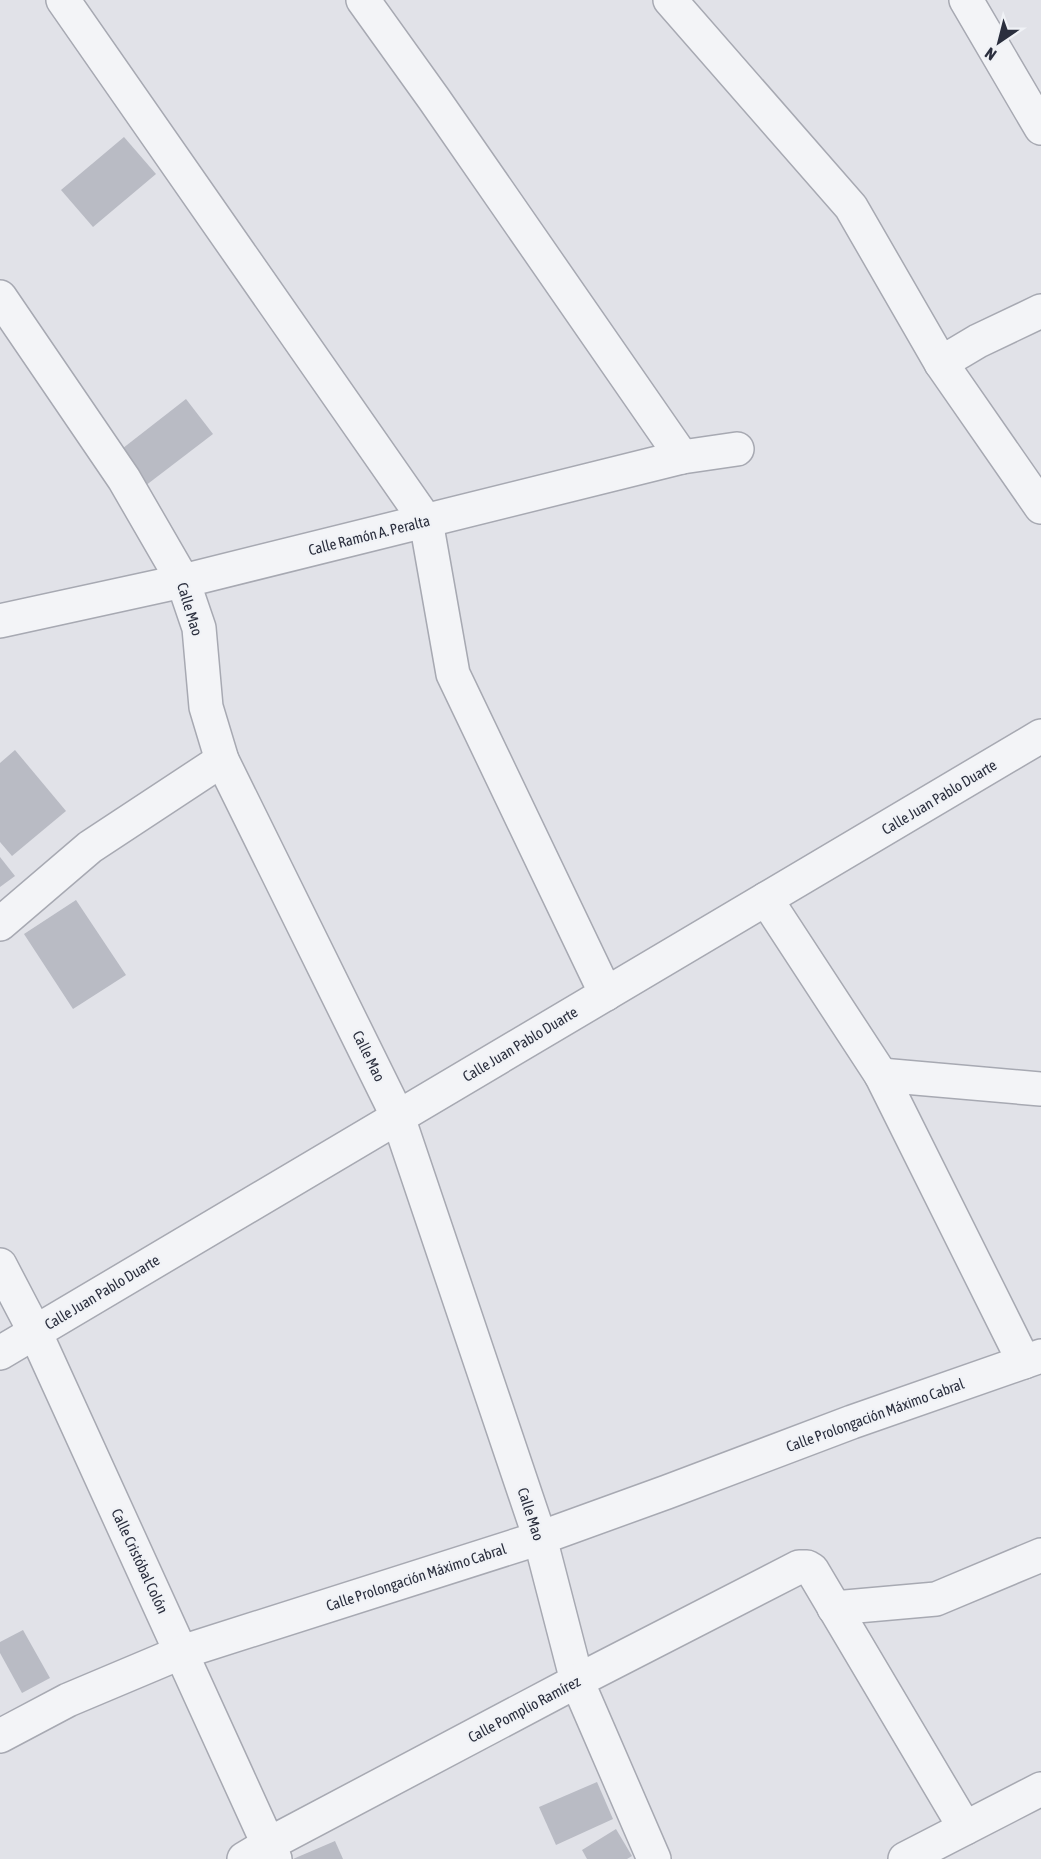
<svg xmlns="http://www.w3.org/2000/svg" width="1041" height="1859" font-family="'Asap Condensed',sans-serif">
	<rect width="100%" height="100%" fill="#e1e2e8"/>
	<g fill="#b9bbc4">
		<path d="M 124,137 L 156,174 L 93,227 L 61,190 Z"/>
		<path d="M 186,399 L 213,434 L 145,486 L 118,452 Z"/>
		<path d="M 15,750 L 66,811 L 12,856 L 0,842 L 0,763 Z"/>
		<path d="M 0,857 L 15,876 L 0,887 Z"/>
		<path d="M 76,900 L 126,975 L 73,1009 L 24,934 Z"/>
		<path d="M 23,1630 L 50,1678 L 22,1693 L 0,1653 L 0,1642 Z"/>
		<path d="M 597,1782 L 613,1819 L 556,1845 L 539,1807 Z"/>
		<path d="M 616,1829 L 632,1856 L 627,1859 L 587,1859 L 582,1850 Z"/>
		<path d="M 335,1841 L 343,1859 L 293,1859 Z"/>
	</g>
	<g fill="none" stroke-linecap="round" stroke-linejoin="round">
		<g stroke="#a7a9b2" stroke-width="36">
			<g id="minor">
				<path d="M 63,0 L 426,521 L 453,674 L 606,994"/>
				<path d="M 363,0 L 434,99 L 682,457"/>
				<path d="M 670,0 L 851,207 L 941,363 L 1041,507"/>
				<path d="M 966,0 L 1041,128"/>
				<path d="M 0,297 L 124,479 L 183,581 L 199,628 L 206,707 L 222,760 L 398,1117 L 540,1538 L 577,1681 L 654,1859"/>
				<path d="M 941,363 L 978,341 L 1041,311"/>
				<path d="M 0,621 L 183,581 L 682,457 L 737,449"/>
				<path d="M 766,899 L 881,1075 L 1024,1362"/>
				<path d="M 0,924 L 90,847 L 222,760"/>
				<path d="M 881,1075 L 1041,1089"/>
				<path d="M 0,1265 L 35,1332 L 275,1859"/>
				<path d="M 0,1353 L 1041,736"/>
				<path d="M 834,1608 L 936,1599 L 1041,1555"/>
				<path d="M 0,1736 L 68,1700 L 182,1652 L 540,1538 L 667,1492 L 852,1422 L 1041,1356"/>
				<path d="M 244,1859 L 269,1844 L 577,1681 L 799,1567 L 807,1567 L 812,1570 L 965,1828"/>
				<path d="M 905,1859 L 1041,1789"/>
			</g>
		</g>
		<use href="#minor" stroke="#f3f4f7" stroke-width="33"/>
	</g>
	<g text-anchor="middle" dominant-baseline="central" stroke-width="4.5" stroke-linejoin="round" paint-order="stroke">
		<g font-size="15" fill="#2b2f3e" stroke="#f0f2f6">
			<text transform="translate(369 535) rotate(-14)">Calle Ramón A. Peralta</text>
			<text transform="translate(190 609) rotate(73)">Calle Mao</text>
			<text transform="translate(939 797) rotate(-31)">Calle Juan Pablo Duarte</text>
			<text transform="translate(520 1044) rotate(-31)">Calle Juan Pablo Duarte</text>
			<text transform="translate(369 1056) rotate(64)">Calle Mao</text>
			<text transform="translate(102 1292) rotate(-31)">Calle Juan Pablo Duarte</text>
			<text transform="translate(875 1415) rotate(-20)">Calle Prolongación Máximo Cabral</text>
			<text transform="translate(531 1514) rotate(72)">Calle Mao</text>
			<text transform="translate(140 1561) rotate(65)">Calle Cristóbal Colón</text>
			<text transform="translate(416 1577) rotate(-18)">Calle Prolongación Máximo Cabral</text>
			<text transform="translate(524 1709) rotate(-28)">Calle Pomplio Ramírez</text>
		</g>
	</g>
	<g transform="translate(999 42) rotate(215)" stroke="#f0f2f6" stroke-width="4.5" paint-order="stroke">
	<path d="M0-4.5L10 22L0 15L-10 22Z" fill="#2b2f3e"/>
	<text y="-9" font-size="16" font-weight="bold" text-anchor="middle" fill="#2b2f3e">N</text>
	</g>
</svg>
